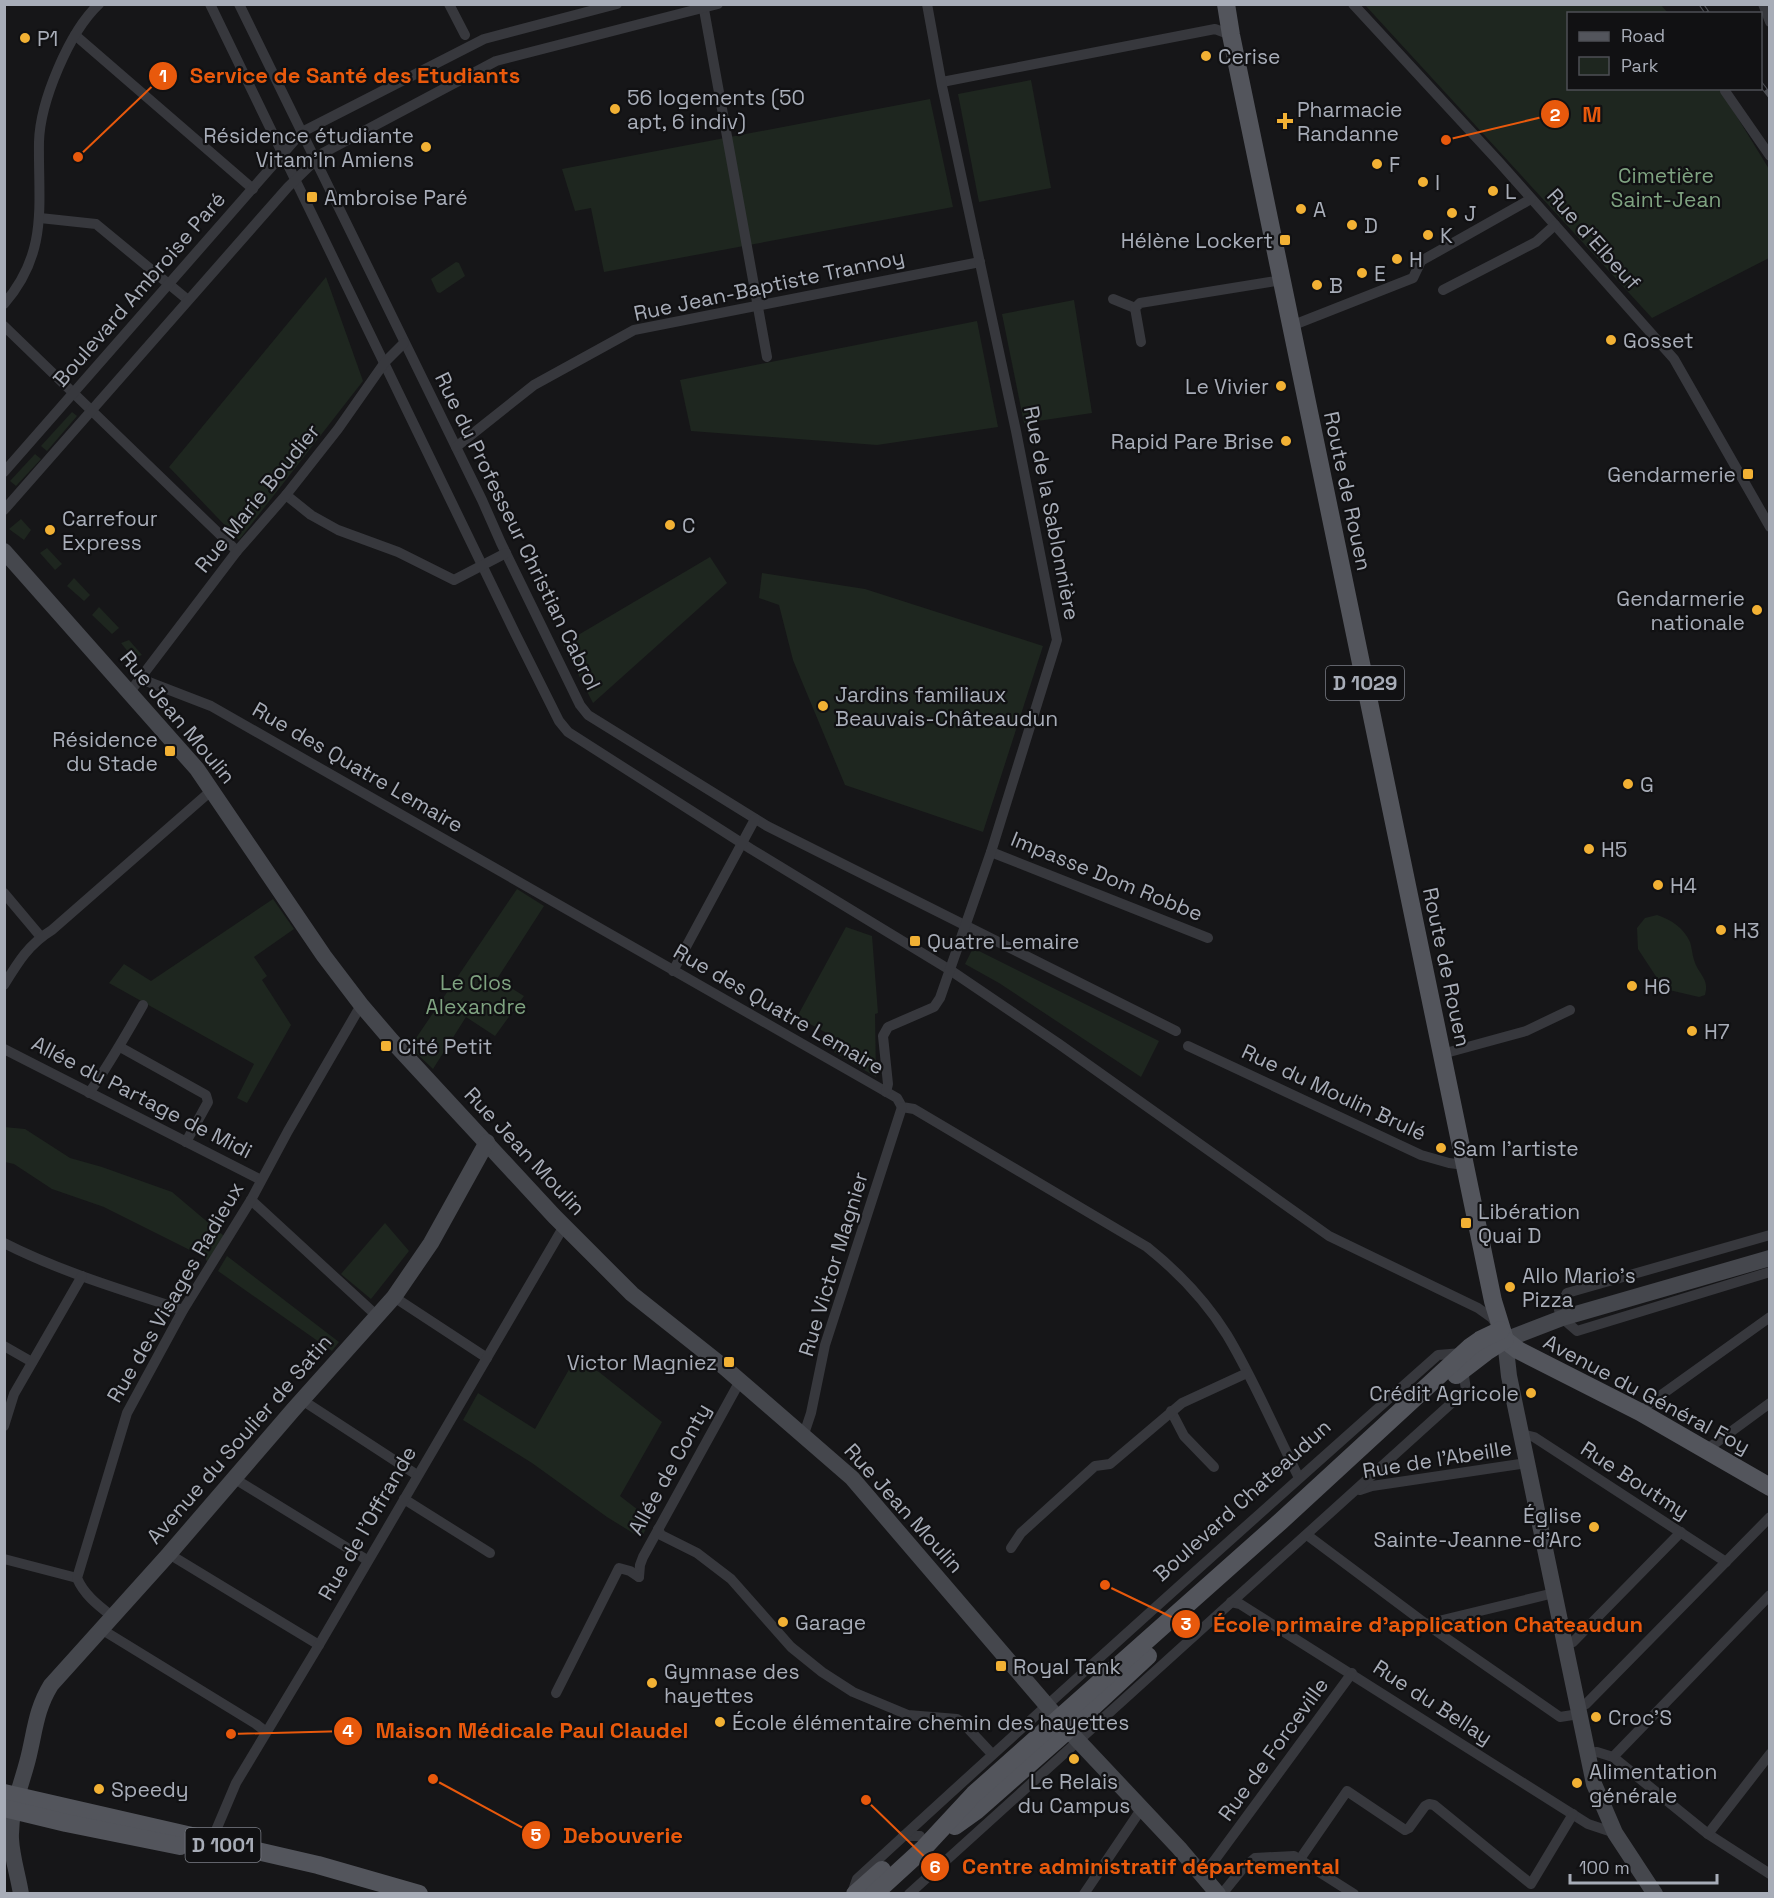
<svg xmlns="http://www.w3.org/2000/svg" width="1774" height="1898" font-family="'Space Grotesk',sans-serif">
	<rect width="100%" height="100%" fill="#161618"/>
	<g fill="#1e261f">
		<path d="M 1365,5 L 1661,5 L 1668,13 L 1568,14 L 1568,88 L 1728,89 L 1723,94 L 1769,169 L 1769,258 L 1652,318 Z"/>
		<path d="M 1031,80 L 1051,188 L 979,202 L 958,94 Z"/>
		<path d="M 930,99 L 953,207 L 604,272 L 591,208 L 575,211 L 562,169 Z"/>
		<path d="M 456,262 L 459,263 L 465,276 L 440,293 L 437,292 L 431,279 Z"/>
		<path d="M 326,277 L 363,381 L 239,540 L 169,467 Z"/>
		<path d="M 1074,300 L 1092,413 L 1024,423 L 1002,314 Z"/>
		<path d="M 977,321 L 998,427 L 877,445 L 691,431 L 680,380 Z"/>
		<path d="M 72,412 L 77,416 L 47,451 L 41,446 Z"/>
		<path d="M 35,454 L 41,459 L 16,486 L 10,481 Z"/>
		<path d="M 21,519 L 31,530 L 24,540 L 9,529 Z"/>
		<path d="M 47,548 L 62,564 L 55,570 L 40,553 Z"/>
		<path d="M 710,557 L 727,583 L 593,703 L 563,644 Z"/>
		<path d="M 762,573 L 865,589 L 1043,646 L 983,832 L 845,785 L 793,660 L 779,605 L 759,598 Z"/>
		<path d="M 74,578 L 90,595 L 84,601 L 67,586 Z"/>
		<path d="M 99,607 L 119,628 L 112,634 L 92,615 Z"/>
		<path d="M 129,640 L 142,655 L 133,658 L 121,643 Z"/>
		<path d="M 517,889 L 544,906 L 497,979 L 524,996 L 495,1036 L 466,1017 L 433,1069 L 410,1047 Z"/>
		<path d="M 273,899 L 294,929 L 254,957 L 267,976 L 262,980 L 291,1025 L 247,1103 L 237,1098 L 254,1064 L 109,983 L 124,964 L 151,981 Z"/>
		<path d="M 1657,915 C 1670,919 1684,928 1690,942 C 1692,948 1692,954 1694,960 C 1698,974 1710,979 1705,995 L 1699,997 L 1669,990 L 1659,981 L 1638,949 L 1637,928 L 1645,918 Z"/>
		<path d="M 846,927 L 872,936 L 878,1013 L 875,1014 L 876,1077 L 834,1052 L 836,1038 L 797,1017 Z"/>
		<path d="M 973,948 L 1159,1041 L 1141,1077 L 999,983 L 965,964 Z"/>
		<path d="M 4,1127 L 25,1129 L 70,1158 L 102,1167 L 172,1192 L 224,1236 L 208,1263 L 205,1258 L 180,1245 L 104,1207 L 52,1189 L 14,1164 L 5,1162 Z"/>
		<path d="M 385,1223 L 409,1251 L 371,1299 L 341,1274 Z"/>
		<path d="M 227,1256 L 339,1342 L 332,1351 L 218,1271 Z"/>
		<path d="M 575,1359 L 599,1372 L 662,1422 L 620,1496 L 651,1520 L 641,1538 L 607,1517 L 532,1463 L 463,1420 L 478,1393 L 535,1429 Z"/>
	</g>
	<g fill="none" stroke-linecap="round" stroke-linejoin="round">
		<g stroke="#37383d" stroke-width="10">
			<path d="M 210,4 L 515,633 L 559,721 L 568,732 L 751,849 L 950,970 L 1059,1044 L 1329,1236 L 1478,1308 L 1492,1318 L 1497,1325"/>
			<path d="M 239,4 L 482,500 L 501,543 L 580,705 L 588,715 L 767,826 L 1176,1031"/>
			<path d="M 449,4 L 465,35"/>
			<path d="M 703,4 L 767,357"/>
			<path d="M 1353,4 L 1499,162 L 1674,359 L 1770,527"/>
			<path d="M 1763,4 L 1770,22"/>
			<path d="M 75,35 L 253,189"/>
			<path d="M 942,82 L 1215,29 L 1231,35"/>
			<path d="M 1725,91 L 1770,156"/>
			<path d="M 40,218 L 96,224 L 188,300"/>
			<path d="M 1443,290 L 1536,242 L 1555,225"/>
			<path d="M 1113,299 L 1135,308"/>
			<path d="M 4,304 C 49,252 38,205 39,142 C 40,102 69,32 99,4"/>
			<path d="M 4,326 L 237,551"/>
			<path d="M 1291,326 L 1413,278 L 1421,261 L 1531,199"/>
			<path d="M 1141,342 L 1135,308 L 1140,303 L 1282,280"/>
			<path d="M 456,447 L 534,385 L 634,330 L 980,262"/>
			<path d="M 4,472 L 302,132 L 484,39 L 617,4"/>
			<path d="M 286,495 L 311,515 L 338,530 L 398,552 L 454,580 L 506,553"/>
			<path d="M 4,510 L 288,187 L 323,153 L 496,61 L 718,4"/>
			<path d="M 141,679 L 211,706 L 897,1098 L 902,1107 L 914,1109 L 1147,1247 C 1177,1271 1206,1301 1227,1335 C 1254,1380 1275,1430 1299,1478"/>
			<path d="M 129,693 L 237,551 L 286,495 L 338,429 L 385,362 L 404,343"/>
			<path d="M 991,852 L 1208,938"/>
			<path d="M 4,893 L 41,937"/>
			<path d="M 673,971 L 755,819"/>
			<path d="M 4,985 C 18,962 29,944 52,930 L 212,790"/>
			<path d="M 1188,1046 L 1421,1155 L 1449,1163 L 1465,1165"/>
			<path d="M 120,1047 L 206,1095 L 208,1102 L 186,1142"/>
			<path d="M 4,1049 L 261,1180"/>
			<path d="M 1442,1054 L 1526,1031 L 1570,1010"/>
			<path d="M 886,1092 L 888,1084 L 883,1036 L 888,1027 L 934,1007 L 940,998 L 991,852 L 1057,640 L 1016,431 L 942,86 L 927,4"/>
			<path d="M 89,1093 C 109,1065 126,1035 143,1005"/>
			<path d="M 251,1200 L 376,1315"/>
			<path d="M 4,1243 C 61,1272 123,1290 183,1310"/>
			<path d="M 394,1297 L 487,1358"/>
			<path d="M 1559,1310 L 1567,1293 L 1770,1235"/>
			<path d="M 1562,1318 L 1577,1331 L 1770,1272"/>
			<path d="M 4,1346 L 32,1362"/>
			<path d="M 302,1400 L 417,1475"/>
			<path d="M 1171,1411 L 1184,1436 L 1214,1467"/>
			<path d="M 1640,1412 L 1650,1403 L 1770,1317"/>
			<path d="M 4,1426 L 14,1394 L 82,1276"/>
			<path d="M 804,1434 L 811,1413 L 825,1345 L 902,1107"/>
			<path d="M 1521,1434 L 1534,1437 L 1726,1562"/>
			<path d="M 1706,1450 L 1770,1403"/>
			<path d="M 235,1479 L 367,1560"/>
			<path d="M 1360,1490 L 1372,1486 L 1527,1463"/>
			<path d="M 404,1499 L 490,1553"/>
			<path d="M 658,1529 L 661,1535 L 697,1553 L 731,1579 L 791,1647 L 822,1672 L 853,1692 L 908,1715 L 957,1719 L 962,1722 L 992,1754"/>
			<path d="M 1307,1535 L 1426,1624 L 1560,1717 L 1579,1714"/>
			<path d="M 1011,1548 L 1021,1533 L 1095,1466 L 1110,1464 L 1182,1403 L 1247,1373"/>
			<path d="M 169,1554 L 319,1645"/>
			<path d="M 4,1559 L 77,1578"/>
			<path d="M 639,1577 L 640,1565 L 643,1557 L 740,1381"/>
			<path d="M 1231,1602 L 1240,1604 L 1588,1824 L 1615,1833"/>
			<path d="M 113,1617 C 99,1606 84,1595 77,1578 L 127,1413 L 183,1310 L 251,1200 L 288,1131 L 357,1012 L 362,1006"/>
			<path d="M 1426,1624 L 1554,1593"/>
			<path d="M 101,1629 L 256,1724 L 266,1732"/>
			<path d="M 1565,1645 L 1573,1642 L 1681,1532"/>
			<path d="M 556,1693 L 619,1568 L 630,1571 L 639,1577"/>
			<path d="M 1578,1707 L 1586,1704 L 1770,1517"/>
			<path d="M 1587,1753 L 1597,1752 L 1613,1757 L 1708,1834 L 1770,1874"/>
			<path d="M 1613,1757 L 1770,1595"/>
			<path d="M 1708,1834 L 1770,1754"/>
			<path d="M 903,1836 L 920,1836"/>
			<path d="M 211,1842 L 236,1783 L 319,1645 L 564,1226"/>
			<path d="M 1300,1859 L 1347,1791 L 1405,1830 L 1409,1828 L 1425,1806 L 1429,1804 L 1434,1805 L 1531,1884 L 1573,1814"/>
			<path d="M 1203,1876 L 1352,1673"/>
			<path d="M 852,1893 L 857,1879 C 1049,1702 1243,1528 1438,1355 L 1462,1353"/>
			<path d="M 909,1894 L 1466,1390 L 1463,1369"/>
			<path d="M 1084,1894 L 1142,1808"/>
			<path d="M 1222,1894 L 1243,1868 L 1255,1858 L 1294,1856 L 1354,1894"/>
		</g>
		<g stroke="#45474d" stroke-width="16">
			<path d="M 4,551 L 197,769 L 324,956 L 362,1006 L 392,1041 L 554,1216 L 632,1294 L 724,1367 L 852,1478 L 1068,1730 L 1179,1848 L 1218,1894"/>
			<path d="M 21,1894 C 18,1875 12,1858 11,1839 C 10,1809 21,1787 28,1759 C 35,1731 36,1709 51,1685 L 169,1554 L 293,1410 L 394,1297 L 431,1243 L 487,1142"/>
			<path d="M 1655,1894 L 1615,1833 L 1594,1784 L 1509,1376 L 1505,1340 L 1562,1318 L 1770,1258"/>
		</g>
		<g stroke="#53555c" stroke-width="18">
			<path d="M 1226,4 L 1231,35 L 1493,1301 L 1505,1340"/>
			<path d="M 1505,1340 L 1518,1350 L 1640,1412 L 1770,1487"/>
			<path d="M 1456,1375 L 1486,1352 L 1505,1340"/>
			<path d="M 4,1793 L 318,1865 L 419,1894"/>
			<path d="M 4,1808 L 66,1823 L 180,1846"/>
			<path d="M 955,1826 L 976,1811 L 1068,1730 L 1148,1656"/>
			<path d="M 855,1894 L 882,1870"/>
			<path d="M 874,1894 L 922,1850 L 974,1794 L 1281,1521 L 1470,1347 L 1480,1340 L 1501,1330"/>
		</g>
		<g stroke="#4a4c52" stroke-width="5">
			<g id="rail">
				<path d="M 1701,4 L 1708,14"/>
				<path d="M 1760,83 L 1770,96"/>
			</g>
		</g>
		<use href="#rail" stroke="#111113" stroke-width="3" stroke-dasharray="9" stroke-linecap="butt"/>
	</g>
	<g fill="#f2b134" stroke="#111113" stroke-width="2">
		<circle cx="25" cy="38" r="6"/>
		<circle cx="1206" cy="56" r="6"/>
		<circle cx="615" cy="109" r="6"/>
		<path d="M1282 112h6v6h6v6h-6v6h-6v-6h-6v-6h6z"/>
		<circle cx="426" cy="147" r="6"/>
		<circle cx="1377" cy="164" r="6"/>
		<circle cx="1423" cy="182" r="6"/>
		<circle cx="1493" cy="191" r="6"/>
		<rect x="306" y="191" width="12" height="12" rx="3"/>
		<circle cx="1301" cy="209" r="6"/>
		<circle cx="1452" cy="213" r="6"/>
		<circle cx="1352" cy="225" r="6"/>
		<circle cx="1428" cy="235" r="6"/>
		<rect x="1279" y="234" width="12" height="12" rx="3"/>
		<circle cx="1397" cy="259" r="6"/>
		<circle cx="1362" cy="273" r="6"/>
		<circle cx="1317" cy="285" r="6"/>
		<circle cx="1611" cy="340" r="6"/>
		<circle cx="1281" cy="386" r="6"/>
		<circle cx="1286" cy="441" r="6"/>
		<rect x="1742" y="468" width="12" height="12" rx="3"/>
		<circle cx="670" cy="525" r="6"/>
		<circle cx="50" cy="530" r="6"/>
		<circle cx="1757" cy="610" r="6"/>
		<circle cx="823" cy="706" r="6"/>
		<rect x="164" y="745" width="12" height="12" rx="3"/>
		<circle cx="1628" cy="784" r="6"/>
		<circle cx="1589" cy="849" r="6"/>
		<circle cx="1658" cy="885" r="6"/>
		<circle cx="1721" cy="930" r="6"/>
		<rect x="909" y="935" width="12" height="12" rx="3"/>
		<circle cx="1632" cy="986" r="6"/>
		<circle cx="1692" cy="1031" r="6"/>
		<rect x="380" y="1040" width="12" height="12" rx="3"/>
		<circle cx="1441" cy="1148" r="6"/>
		<rect x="1460" y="1217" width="12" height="12" rx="3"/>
		<circle cx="1510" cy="1287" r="6"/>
		<rect x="723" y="1356" width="12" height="12" rx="3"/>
		<circle cx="1531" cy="1393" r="6"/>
		<circle cx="1594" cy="1527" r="6"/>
		<circle cx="783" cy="1622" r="6"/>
		<rect x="995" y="1660" width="12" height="12" rx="3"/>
		<circle cx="652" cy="1683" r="6"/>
		<circle cx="1596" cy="1717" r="6"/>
		<circle cx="720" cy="1722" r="6"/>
		<circle cx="1074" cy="1759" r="6"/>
		<circle cx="1577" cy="1783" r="6"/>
		<circle cx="99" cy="1789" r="6"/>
	</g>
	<g text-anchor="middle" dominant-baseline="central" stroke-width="4.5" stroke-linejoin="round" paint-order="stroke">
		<g fill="#111113" stroke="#7b7e86" stroke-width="1.5">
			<rect x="1326" y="666" width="78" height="34" rx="4.5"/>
			<rect x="185.5" y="1828" width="75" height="34" rx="4.5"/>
		</g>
		<g font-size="20" font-weight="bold" fill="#a8adb8">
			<text x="1365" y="683">D 1029</text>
			<text x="223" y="1845">D 1001</text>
		</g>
		<g font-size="21" fill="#a8adb8" stroke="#111113" text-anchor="start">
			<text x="37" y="38">P1</text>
			<text x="1218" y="56">Cerise</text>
			<text x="627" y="97">56 logements (50<tspan x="627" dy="24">apt, 6 indiv)</tspan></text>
			<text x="1297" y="109">Pharmacie<tspan x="1297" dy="24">Randanne</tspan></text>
			<text x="414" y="135" text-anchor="end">Résidence étudiante<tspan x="414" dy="24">Vitam'In Amiens</tspan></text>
			<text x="1389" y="164">F</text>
			<text x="1435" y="182">I</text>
			<text x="1505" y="191">L</text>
			<text x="324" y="197">Ambroise Paré</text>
			<text x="1313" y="209">A</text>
			<text x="1464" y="213">J</text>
			<text x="1364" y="225">D</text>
			<text x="1440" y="235">K</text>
			<text x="1273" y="240" text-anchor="end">Hélène Lockert</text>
			<text x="1409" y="259">H</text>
			<text x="1374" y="273">E</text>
			<text x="1329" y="285">B</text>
			<text x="1623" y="340">Gosset</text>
			<text x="1269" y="386" text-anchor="end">Le Vivier</text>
			<text x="1274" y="441" text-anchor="end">Rapid Pare Brise</text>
			<text x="1736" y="474" text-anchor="end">Gendarmerie</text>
			<text x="62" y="518">Carrefour<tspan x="62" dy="24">Express</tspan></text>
			<text x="682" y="525">C</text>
			<text x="1745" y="598" text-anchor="end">Gendarmerie<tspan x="1745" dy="24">nationale</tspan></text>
			<text x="835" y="694">Jardins familiaux<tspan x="835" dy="24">Beauvais-Châteaudun</tspan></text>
			<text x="158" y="739" text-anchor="end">Résidence<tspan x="158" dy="24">du Stade</tspan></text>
			<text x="1640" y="784">G</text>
			<text x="1601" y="849">H5</text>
			<text x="1670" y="885">H4</text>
			<text x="1733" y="930">H3</text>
			<text x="927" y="941">Quatre Lemaire</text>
			<text x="1644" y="986">H6</text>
			<text x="1704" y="1031">H7</text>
			<text x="398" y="1046">Cité Petit</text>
			<text x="1453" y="1148">Sam l'artiste</text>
			<text x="1478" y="1211">Libération<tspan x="1478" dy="24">Quai D</tspan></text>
			<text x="1522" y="1275">Allo Mario's<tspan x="1522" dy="24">Pizza</tspan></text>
			<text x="717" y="1362" text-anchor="end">Victor Magniez</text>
			<text x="1519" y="1393" text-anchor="end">Crédit Agricole</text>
			<text x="1582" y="1515" text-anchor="end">Église<tspan x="1582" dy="24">Sainte-Jeanne-d'Arc</tspan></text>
			<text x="795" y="1622">Garage</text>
			<text x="1013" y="1666">Royal Tank</text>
			<text x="664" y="1671">Gymnase des<tspan x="664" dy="24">hayettes</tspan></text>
			<text x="1608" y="1717">Croc'S</text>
			<text x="732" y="1722">École élémentaire chemin des hayettes</text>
			<text x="1589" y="1771">Alimentation<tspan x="1589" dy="24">générale</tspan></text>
			<text x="1074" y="1781" text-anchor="middle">Le Relais<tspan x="1074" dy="24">du Campus</tspan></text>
			<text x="111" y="1789">Speedy</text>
		</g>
		<g font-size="21" fill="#7fa381" stroke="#111113">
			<text x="1666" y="175">Cimetière<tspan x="1666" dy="24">Saint-Jean</tspan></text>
			<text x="476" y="982">Le Clos<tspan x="476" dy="24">Alexandre</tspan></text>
		</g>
		<g font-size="21" fill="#a8adb8" stroke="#111113">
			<text transform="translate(1594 239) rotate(48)">Rue d'Elbeuf</text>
			<text transform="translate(769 285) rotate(-12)">Rue Jean-Baptiste Trannoy</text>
			<text transform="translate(139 289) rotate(-49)">Boulevard Ambroise Paré</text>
			<text transform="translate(1348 491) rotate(78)">Route de Rouen</text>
			<text transform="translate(257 498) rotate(-51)">Rue Marie Boudier</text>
			<text transform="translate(1052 513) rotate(79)">Rue de la Sablonnière</text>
			<text transform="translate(518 531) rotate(64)">Rue du Professeur Christian Cabrol</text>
			<text transform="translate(178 717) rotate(50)">Rue Jean Moulin</text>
			<text transform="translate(358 767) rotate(30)">Rue des Quatre Lemaire</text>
			<text transform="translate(1107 876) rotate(22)">Impasse Dom Robbe</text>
			<text transform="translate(1447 967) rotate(78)">Route de Rouen</text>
			<text transform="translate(779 1009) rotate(30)">Rue des Quatre Lemaire</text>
			<text transform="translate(1334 1092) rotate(25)">Rue du Moulin Brulé</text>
			<text transform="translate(142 1097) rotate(27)">Allée du Partage de Midi</text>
			<text transform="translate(525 1151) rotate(47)">Rue Jean Moulin</text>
			<text transform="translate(833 1264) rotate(-73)">Rue Victor Magnier</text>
			<text transform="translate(175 1292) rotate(-60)">Rue des Visages Radieux</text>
			<text transform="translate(1647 1394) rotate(28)">Avenue du Général Foy</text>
			<text transform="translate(239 1439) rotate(-49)">Avenue du Soulier de Satin</text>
			<text transform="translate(1437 1459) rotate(-9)">Rue de l'Abeille</text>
			<text transform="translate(669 1469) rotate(-61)">Allée de Conty</text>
			<text transform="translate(1635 1480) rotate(33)">Rue Boutmy</text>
			<text transform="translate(1242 1500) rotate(-42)">Boulevard Chateaudun</text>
			<text transform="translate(904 1508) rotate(48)">Rue Jean Moulin</text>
			<text transform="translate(367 1523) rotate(-60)">Rue de l'Offrande</text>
			<text transform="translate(1433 1702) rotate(33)">Rue du Bellay</text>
			<text transform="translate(1273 1749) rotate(-54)">Rue de Forceville</text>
		</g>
	</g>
	<path fill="none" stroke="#e8590c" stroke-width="2" d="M78 157L163 76M1446 140L1555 114M1105 1585L1186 1624M231 1734L348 1731M433 1779L536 1835M866 1800L935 1867"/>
	<g fill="#e8590c" stroke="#111113" stroke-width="2">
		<circle cx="78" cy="157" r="6"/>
		<circle cx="1446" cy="140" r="6"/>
		<circle cx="1105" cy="1585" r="6"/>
		<circle cx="231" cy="1734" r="6"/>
		<circle cx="433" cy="1779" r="6"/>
		<circle cx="866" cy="1800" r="6"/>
		<circle cx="163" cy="76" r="15"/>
		<circle cx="1555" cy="114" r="15"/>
		<circle cx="1186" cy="1624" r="15"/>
		<circle cx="348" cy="1731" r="15"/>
		<circle cx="536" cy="1835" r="15"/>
		<circle cx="935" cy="1867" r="15"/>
	</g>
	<g font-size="18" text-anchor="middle" font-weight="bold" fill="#fff">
		<text x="163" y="82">1</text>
		<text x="1555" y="121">2</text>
		<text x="1186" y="1630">3</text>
		<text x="348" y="1737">4</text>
		<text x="536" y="1841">5</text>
		<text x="935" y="1873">6</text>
	</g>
	<g font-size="22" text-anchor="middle" font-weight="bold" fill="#e8590c" stroke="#111113" stroke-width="4.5" stroke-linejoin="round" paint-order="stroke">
		<text x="355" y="83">Service de Santé des Etudiants</text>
		<text x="1592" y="122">M</text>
		<text x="1428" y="1632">École primaire d'application Chateaudun</text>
		<text x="532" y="1738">Maison Médicale Paul Claudel</text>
		<text x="623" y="1843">Debouverie</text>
		<text x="1151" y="1874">Centre administratif départemental</text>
	</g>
	<rect width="1774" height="1898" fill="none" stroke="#a8adb8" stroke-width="12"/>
	<rect x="1567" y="12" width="195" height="78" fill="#111113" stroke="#4d4f55" stroke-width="1.5"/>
	<rect x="1579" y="32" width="30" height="9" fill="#53555c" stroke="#4d4f55" stroke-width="1.5"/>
	<text x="1621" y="42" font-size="18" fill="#a8adb8">Road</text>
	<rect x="1579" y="57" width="30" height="18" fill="#1e261f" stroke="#4d4f55" stroke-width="1.5"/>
	<text x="1621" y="72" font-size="18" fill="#a8adb8">Park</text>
	<path d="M1570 1874v9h147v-9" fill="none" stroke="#a8adb8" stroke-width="3"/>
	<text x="1579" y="1874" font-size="18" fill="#a8adb8" stroke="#111113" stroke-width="4.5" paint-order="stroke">100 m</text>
</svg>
